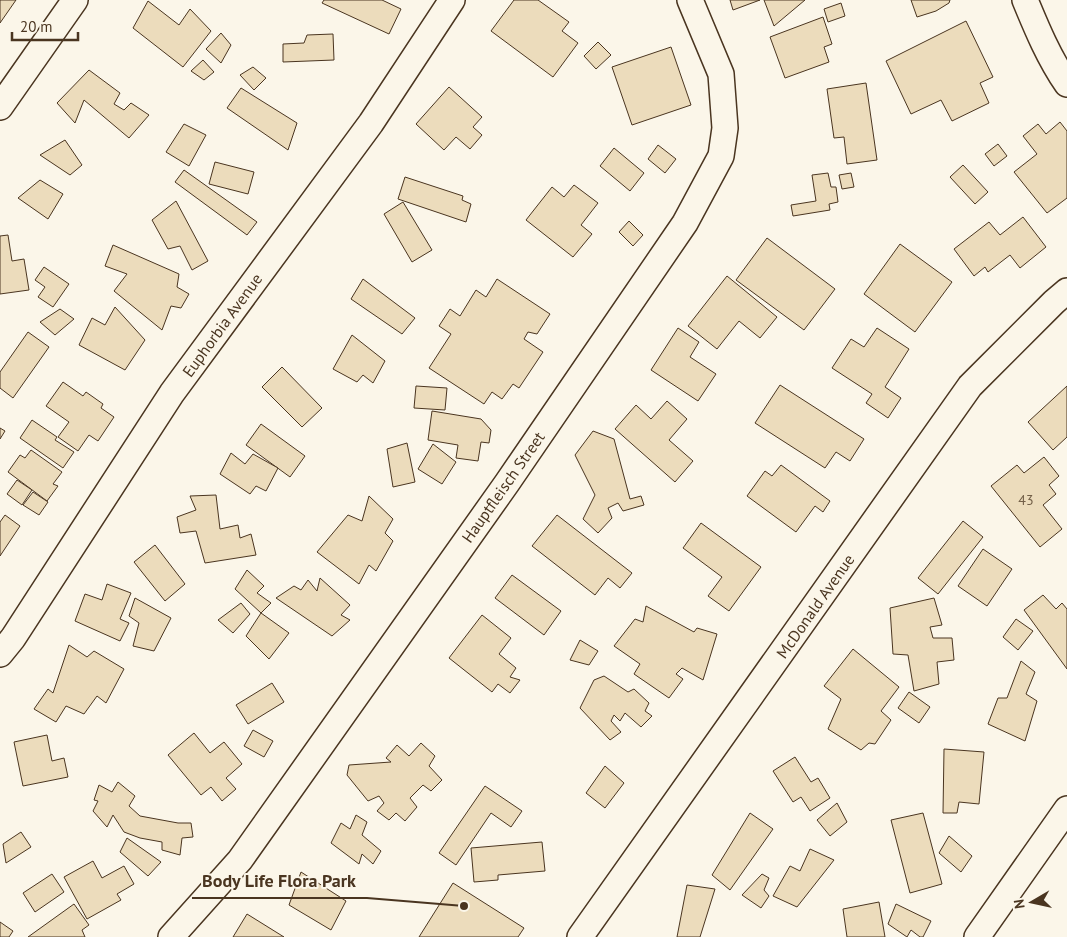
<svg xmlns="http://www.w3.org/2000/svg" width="1067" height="937" font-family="'PT Sans',sans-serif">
	<rect width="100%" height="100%" fill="#fbf6e9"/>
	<g fill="#ecdcbc" stroke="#4a3520">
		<path d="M 0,0 L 16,0 L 0,23 Z"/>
		<path d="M 324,0 L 382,0 L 401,9 L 389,34 L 322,3 Z"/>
		<path d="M 514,0 L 538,0 L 569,22 L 562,31 L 578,43 L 553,77 L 491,31 Z"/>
		<path d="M 730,0 L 760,0 L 733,10 Z"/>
		<path d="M 764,0 L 805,0 L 774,26 Z"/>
		<path d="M 911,0 L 950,0 L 949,3 L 936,11 L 917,17 Z"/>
		<path d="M 148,1 L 179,25 L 190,9 L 211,31 L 183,67 L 133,28 Z"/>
		<path d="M 841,3 L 845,16 L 828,22 L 824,9 Z"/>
		<path d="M 823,17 L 832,44 L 824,47 L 829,62 L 785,78 L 770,37 Z"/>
		<path d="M 966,21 L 993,77 L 980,83 L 989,103 L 952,121 L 941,100 L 911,114 L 886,61 Z"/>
		<path d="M 221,33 L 231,45 L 221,63 L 206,49 Z"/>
		<path d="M 333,34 L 334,60 L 283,62 L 283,44 L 304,43 L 307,35 Z"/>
		<path d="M 598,42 L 611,55 L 596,69 L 584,56 Z"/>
		<path d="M 671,47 L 691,105 L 632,125 L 612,67 Z"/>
		<path d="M 203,60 L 214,72 L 204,80 L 191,71 Z"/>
		<path d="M 253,67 L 266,78 L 254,90 L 240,75 Z"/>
		<path d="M 89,70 L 120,93 L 114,104 L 124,110 L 131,103 L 149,115 L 129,138 L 84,100 L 75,123 L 57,103 Z"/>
		<path d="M 866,83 L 877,160 L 847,164 L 844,137 L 834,138 L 827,89 Z"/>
		<path d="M 449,87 L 482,117 L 473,127 L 482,135 L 470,149 L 456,137 L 444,150 L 416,124 Z"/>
		<path d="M 241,88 L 297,123 L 288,150 L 227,108 Z"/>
		<path d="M 1060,122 L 1067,131 L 1067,198 L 1047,213 L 1014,172 L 1037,154 L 1023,136 L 1038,124 L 1046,134 Z"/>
		<path d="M 184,124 L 206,135 L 189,166 L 166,152 Z"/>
		<path d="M 65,140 L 82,165 L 70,175 L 40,155 Z"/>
		<path d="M 998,144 L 1007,156 L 994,166 L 985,154 Z"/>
		<path d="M 658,145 L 676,159 L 665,173 L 648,159 Z"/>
		<path d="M 614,148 L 644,173 L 630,191 L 600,166 Z"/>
		<path d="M 215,162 L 254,172 L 248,194 L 209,184 Z"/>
		<path d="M 963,165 L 988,192 L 975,204 L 950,177 Z"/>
		<path d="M 184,170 L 257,222 L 247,235 L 175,182 Z"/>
		<path d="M 828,173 L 831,187 L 836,187 L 838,202 L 829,204 L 830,210 L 793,216 L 791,205 L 816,201 L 812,175 Z"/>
		<path d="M 851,173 L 854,187 L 842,189 L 839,175 Z"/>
		<path d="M 405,177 L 463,196 L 462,200 L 471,204 L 466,222 L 398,199 Z"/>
		<path d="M 40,180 L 63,194 L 48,219 L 18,198 Z"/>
		<path d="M 574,185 L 598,203 L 581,225 L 592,234 L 573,257 L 526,220 L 552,187 L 564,197 Z"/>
		<path d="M 176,201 L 208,261 L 192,270 L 180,246 L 168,249 L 152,220 Z"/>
		<path d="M 403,202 L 432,250 L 412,262 L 384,214 Z"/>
		<path d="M 1023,217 L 1046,247 L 1020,268 L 1010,255 L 988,272 L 985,267 L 974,276 L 954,249 L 989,222 L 1000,235 Z"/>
		<path d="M 629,221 L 643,235 L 633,246 L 619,232 Z"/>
		<path d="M 8,235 L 12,261 L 24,259 L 29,290 L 0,294 L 0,236 Z"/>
		<path d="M 767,238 L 835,289 L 804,330 L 736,280 Z"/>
		<path d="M 900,244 L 952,282 L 915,332 L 864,294 Z"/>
		<path d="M 113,245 L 179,274 L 177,287 L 189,294 L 181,308 L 171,306 L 162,330 L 114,291 L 127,274 L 105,266 Z"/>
		<path d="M 44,267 L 69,284 L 53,307 L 38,297 L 45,287 L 35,280 Z"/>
		<path d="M 727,276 L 777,317 L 760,338 L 739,321 L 717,349 L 688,326 Z"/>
		<path d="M 363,279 L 415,318 L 402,334 L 351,299 Z"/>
		<path d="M 497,279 L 550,314 L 537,334 L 528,332 L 524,339 L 543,352 L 519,388 L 513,384 L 502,399 L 492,392 L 484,404 L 429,368 L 451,334 L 439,326 L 450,309 L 460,316 L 476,290 L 486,297 Z"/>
		<path d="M 115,307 L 145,340 L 125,370 L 79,345 L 92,318 L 105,325 Z"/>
		<path d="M 60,309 L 74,319 L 55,335 L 40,322 Z"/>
		<path d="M 678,328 L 699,342 L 690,357 L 716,374 L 698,401 L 651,370 Z"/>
		<path d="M 877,328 L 909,349 L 885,387 L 901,398 L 888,418 L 866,403 L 872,394 L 832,368 L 851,339 L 864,347 Z"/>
		<path d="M 28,332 L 49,347 L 13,398 L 0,388 L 0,372 Z"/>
		<path d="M 352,335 L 385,361 L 373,383 L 363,375 L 357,382 L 333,369 Z"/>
		<path d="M 282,367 L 322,408 L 302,427 L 262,387 Z"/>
		<path d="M 63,382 L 83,396 L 86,392 L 103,404 L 101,408 L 114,417 L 98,441 L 89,435 L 78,451 L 58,437 L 69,422 L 46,406 Z"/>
		<path d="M 780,385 L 864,439 L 850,461 L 836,452 L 825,468 L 755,423 Z"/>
		<path d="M 416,386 L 447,388 L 445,410 L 414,408 Z"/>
		<path d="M 1067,386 L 1067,437 L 1053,450 L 1028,422 Z"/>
		<path d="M 667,401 L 687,419 L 669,440 L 693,461 L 675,482 L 615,429 L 636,405 L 651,419 Z"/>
		<path d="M 432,411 L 481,419 L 491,430 L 489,443 L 481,442 L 478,461 L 456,458 L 458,445 L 428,440 Z"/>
		<path d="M 32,420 L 57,437 L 55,440 L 74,452 L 63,468 L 20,438 Z"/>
		<path d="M 261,424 L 305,456 L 290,477 L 246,445 Z"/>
		<path d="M 0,428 L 5,431 L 0,439 Z"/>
		<path d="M 593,431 L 614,439 L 630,499 L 641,496 L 644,505 L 623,511 L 618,503 L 608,508 L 612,518 L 598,533 L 583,519 L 595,495 L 575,455 Z"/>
		<path d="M 407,443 L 415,482 L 393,487 L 387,449 Z"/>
		<path d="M 433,444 L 456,462 L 442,484 L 418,469 Z"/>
		<path d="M 31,450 L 62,472 L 53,484 L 58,486 L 47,501 L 8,472 L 20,455 L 25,458 Z"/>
		<path d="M 231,453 L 245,464 L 253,454 L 278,468 L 266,491 L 256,486 L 250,494 L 220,474 Z"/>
		<path d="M 1044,457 L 1059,476 L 1049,485 L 1056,494 L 1043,505 L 1062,529 L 1040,547 L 991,486 L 1017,465 L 1024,473 Z"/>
		<path d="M 781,465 L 830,501 L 823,512 L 815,506 L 796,532 L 747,496 L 765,471 L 772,476 Z"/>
		<path d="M 17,480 L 32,490 L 22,505 L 7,494 Z"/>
		<path d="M 33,492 L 48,502 L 39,515 L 23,505 Z"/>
		<path d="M 216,495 L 220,529 L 238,525 L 240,538 L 251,534 L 256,555 L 205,563 L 196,531 L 180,533 L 177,517 L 196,510 L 190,496 Z"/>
		<path d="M 369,496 L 393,519 L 385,533 L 393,541 L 376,571 L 369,565 L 359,584 L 317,552 L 348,515 L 362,521 Z"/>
		<path d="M 5,515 L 20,526 L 0,556 L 0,522 Z"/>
		<path d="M 557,515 L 632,573 L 620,588 L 608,578 L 595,595 L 532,546 Z"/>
		<path d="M 963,521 L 983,537 L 938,594 L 918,578 Z"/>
		<path d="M 701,523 L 761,567 L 729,611 L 708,596 L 722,577 L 683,548 Z"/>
		<path d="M 155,545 L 185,584 L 165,601 L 134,562 Z"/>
		<path d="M 983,549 L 1012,569 L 987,606 L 958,586 Z"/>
		<path d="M 247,570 L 264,586 L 257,593 L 271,603 L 261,613 L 235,589 Z"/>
		<path d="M 512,575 L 561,611 L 544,635 L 495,598 Z"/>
		<path d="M 320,578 L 350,605 L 341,615 L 350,620 L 332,636 L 276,598 L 294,586 L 301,590 L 308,580 L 317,591 Z"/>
		<path d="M 107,584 L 131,593 L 120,619 L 129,623 L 120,641 L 75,621 L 85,594 L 102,600 Z"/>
		<path d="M 1043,595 L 1056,609 L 1062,603 L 1067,609 L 1067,669 L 1024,610 Z"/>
		<path d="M 135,598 L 171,618 L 154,651 L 133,646 L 139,623 L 129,616 Z"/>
		<path d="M 934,598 L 942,625 L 930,627 L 933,638 L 952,638 L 954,660 L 937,662 L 939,684 L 914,691 L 908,655 L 893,654 L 890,608 Z"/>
		<path d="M 241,603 L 250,614 L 233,633 L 218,620 Z"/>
		<path d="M 646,606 L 694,632 L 697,628 L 717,634 L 703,680 L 682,668 L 676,674 L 683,679 L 669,698 L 634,674 L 640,664 L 614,646 L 635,619 L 643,622 Z"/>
		<path d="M 261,613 L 289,633 L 269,659 L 246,636 Z"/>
		<path d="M 482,615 L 511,638 L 499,654 L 516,668 L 510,677 L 520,680 L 510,693 L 498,684 L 492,692 L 449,658 Z"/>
		<path d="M 1016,619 L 1033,631 L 1018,650 L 1003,637 Z"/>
		<path d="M 580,640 L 598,651 L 589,665 L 570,660 Z"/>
		<path d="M 69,645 L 87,657 L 94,651 L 124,669 L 106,703 L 97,696 L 84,714 L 66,706 L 56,722 L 34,709 L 48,689 L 53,693 Z"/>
		<path d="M 853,649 L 899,687 L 881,711 L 891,720 L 875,744 L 869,743 L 861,750 L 828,729 L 841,699 L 824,686 Z"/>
		<path d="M 1021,661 L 1035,672 L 1026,694 L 1037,701 L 1025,741 L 988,724 L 998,698 L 1007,698 Z"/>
		<path d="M 604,676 L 628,692 L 634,689 L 649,703 L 645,711 L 652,716 L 641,727 L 625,713 L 620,721 L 614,715 L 611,721 L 621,732 L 610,740 L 580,708 L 594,680 Z"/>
		<path d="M 272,683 L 284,702 L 248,724 L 236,705 Z"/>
		<path d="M 909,692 L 930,707 L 919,723 L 898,708 Z"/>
		<path d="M 253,730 L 273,741 L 264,757 L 244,746 Z"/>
		<path d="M 194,733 L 210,753 L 224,742 L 242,764 L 226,778 L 236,789 L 222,801 L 211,787 L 201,795 L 168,755 Z"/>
		<path d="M 47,735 L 52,761 L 64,758 L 68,777 L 23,786 L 14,742 Z"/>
		<path d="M 421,743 L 435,756 L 429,766 L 442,780 L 431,791 L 423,785 L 410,798 L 417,807 L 405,821 L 396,813 L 389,820 L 377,811 L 384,803 L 379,796 L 368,801 L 347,775 L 349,765 L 391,762 L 386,758 L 397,745 L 409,756 Z"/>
		<path d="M 944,749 L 984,752 L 979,804 L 959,802 L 957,813 L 943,813 Z"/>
		<path d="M 795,757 L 811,782 L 818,778 L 830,798 L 810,811 L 801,797 L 793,802 L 773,771 Z"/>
		<path d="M 605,766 L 624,783 L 605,808 L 586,793 Z"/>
		<path d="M 118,782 L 135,796 L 129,806 L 140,816 L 178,823 L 191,823 L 193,837 L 182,838 L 180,855 L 162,850 L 162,842 L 140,838 L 124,832 L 113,815 L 107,827 L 93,811 L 98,801 L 94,800 L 99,785 L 112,792 Z"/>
		<path d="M 485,786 L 522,811 L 511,827 L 491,813 L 456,865 L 439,853 Z"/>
		<path d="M 837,803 L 847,822 L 830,836 L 817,820 Z"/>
		<path d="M 750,813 L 773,829 L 730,890 L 712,875 Z"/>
		<path d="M 923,813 L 942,884 L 910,893 L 891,820 Z"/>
		<path d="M 356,815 L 367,822 L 362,835 L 381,851 L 373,864 L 362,854 L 359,864 L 331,843 L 341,823 L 350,829 Z"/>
		<path d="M 21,832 L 31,847 L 6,863 L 3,844 Z"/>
		<path d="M 949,836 L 972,856 L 961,872 L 939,853 Z"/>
		<path d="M 127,838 L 161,862 L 148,876 L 120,852 Z"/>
		<path d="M 542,842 L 545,871 L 498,875 L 498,880 L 474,882 L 471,848 Z"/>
		<path d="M 810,849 L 834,860 L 797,907 L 773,896 L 790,866 L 800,871 Z"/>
		<path d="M 93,861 L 102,878 L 124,866 L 134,884 L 117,894 L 121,900 L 87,919 L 64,877 Z"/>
		<path d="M 301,872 L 346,901 L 331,930 L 289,905 Z"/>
		<path d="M 52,874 L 64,892 L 35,912 L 23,893 Z"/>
		<path d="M 762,874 L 769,878 L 764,890 L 769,896 L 761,908 L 742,895 Z"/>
		<path d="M 453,883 L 524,928 L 518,937 L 419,937 Z"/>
		<path d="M 687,885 L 715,889 L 700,937 L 677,937 Z"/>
		<path d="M 879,902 L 885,937 L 847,937 L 843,909 Z"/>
		<path d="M 74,904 L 89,925 L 82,930 L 85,937 L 28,937 Z"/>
		<path d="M 896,904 L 931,921 L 923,937 L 920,937 L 911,930 L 907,937 L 888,924 Z"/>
		<path d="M 247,914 L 284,937 L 233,937 Z"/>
		<path d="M 0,922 L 13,931 L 9,937 L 0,937 Z"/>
	</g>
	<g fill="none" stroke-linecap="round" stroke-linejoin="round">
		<g stroke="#4a3520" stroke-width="28">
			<g id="minor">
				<path d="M 1025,0 C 1037,29 1049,58 1067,84"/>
				<path d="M 0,107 L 75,0"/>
				<path d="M 0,654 L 13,638 L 172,393 L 371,123 L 452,0"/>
				<path d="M 171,937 L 240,860 L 507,483 L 685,223 L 721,156 L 725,128 L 721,74 L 690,0"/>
				<path d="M 580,937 L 970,386 L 1054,302 L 1067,291"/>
				<path d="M 977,937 L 1067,809"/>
			</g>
		</g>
		<use href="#minor" stroke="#fbf6e9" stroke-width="25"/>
	</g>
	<g text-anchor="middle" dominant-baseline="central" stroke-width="4" stroke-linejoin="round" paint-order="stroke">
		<g font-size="14" fill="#725f47">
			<text x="1026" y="500">43</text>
		</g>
		<g font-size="16" fill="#4a3520" stroke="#fbf6e9">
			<text transform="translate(222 325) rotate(-54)">Euphorbia Avenue</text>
			<text transform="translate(503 487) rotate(-55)">Hauptfleisch Street</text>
			<text transform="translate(815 606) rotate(-55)">McDonald Avenue</text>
		</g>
	</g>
	<path fill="none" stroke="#4a3520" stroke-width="2" d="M464 906L367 898H192"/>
	<circle fill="#4a3520" stroke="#fbf6e9" stroke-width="2" cx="464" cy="906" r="5"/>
	<g font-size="18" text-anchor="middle" font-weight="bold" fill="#4a3520" stroke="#fbf6e9" stroke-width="4" stroke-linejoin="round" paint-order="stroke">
		<text x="279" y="887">Body Life Flora Park</text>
	</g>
	<g transform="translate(1032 902) rotate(261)" stroke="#fbf6e9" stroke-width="4" paint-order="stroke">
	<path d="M0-4L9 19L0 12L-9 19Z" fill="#4a3520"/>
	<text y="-8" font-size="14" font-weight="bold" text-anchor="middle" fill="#4a3520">N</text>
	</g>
	<path d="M12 32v8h66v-8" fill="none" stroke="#4a3520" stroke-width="2.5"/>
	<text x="20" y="32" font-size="15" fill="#4a3520" stroke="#fbf6e9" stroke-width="4" paint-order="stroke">20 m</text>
</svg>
